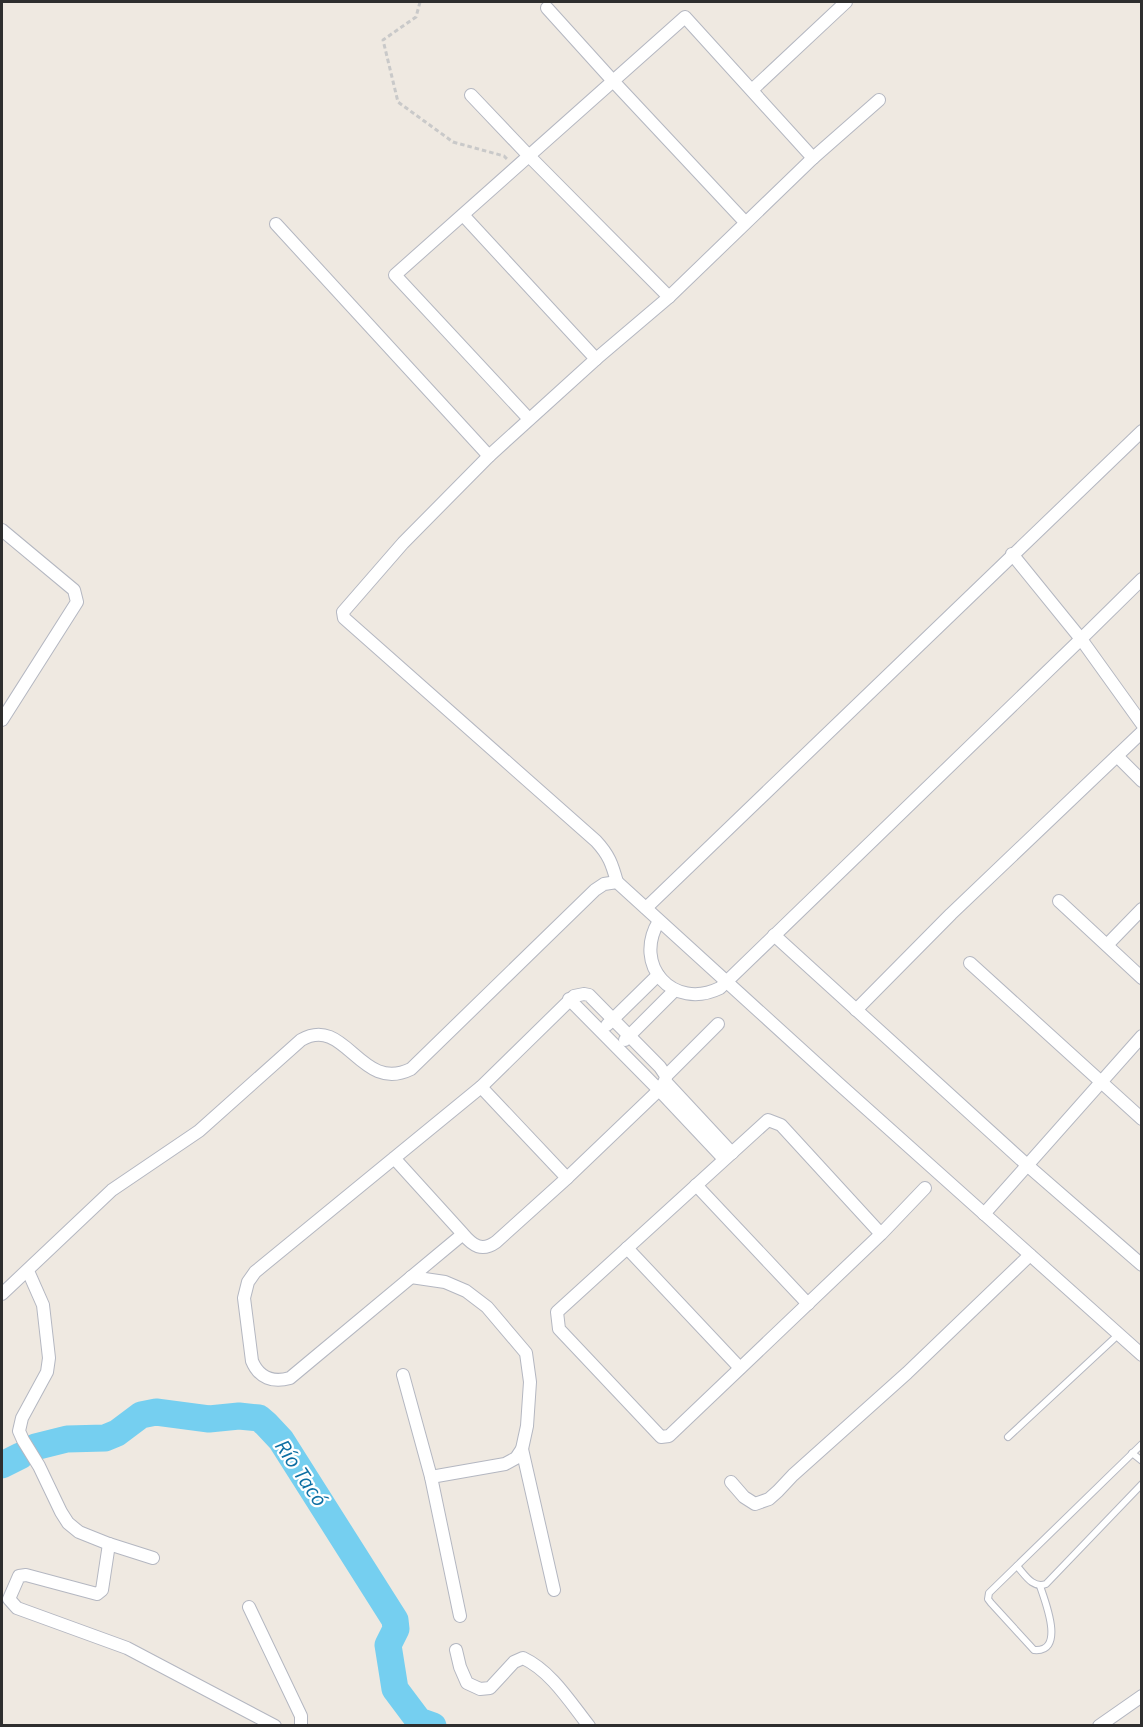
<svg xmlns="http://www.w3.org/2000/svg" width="1143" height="1727" font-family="'Source Sans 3',sans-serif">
	<rect width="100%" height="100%" fill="#efe9e1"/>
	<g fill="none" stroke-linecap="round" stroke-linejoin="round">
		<g stroke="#75cff0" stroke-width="27">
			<path d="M 35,1447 L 67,1439 L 105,1438 L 117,1433 L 141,1415 L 156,1412 L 209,1419 L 239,1416 L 259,1418 L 266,1424 L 281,1440 L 395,1620 L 396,1629 L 388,1645 L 395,1689 L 419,1721 L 433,1726"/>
			<path d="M 2,1465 L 20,1456"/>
		</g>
		<g stroke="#b4b7c1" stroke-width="8">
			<g id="lane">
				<path d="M 1008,1437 L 1119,1334"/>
				<path d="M 1132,1453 L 1142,1461"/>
				<path d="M 1017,1566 C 1025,1575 1033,1589 1046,1584 L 1142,1484"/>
				<path d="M 1040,1586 C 1045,1601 1066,1653 1034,1650 L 991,1603 L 988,1599 L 989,1593 L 1142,1444"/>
			</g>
		</g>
		<g stroke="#b4b7c1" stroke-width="14">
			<g id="street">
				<path d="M 547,8 L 613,81 L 745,222"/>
				<path d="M 752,90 L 846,2"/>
				<path d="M 471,95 L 529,156 L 669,297"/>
				<path d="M 463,215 L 596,359"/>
				<path d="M 276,224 L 489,456"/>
				<path d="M 529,419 L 395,275 L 685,17 L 813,158"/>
				<path d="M 2,530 L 74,590 L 77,602 L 2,720"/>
				<path d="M 1012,554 L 1081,639 L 1142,724"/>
				<path d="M 1117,756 L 1142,781"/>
				<path d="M 617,882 C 612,864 609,855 596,841 L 344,618 L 343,612 L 403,543 L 489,456 L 596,359 L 669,297 L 813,158 L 879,100"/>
				<path d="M 1059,901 L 1142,978"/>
				<path d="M 646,908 L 1142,431"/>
				<path d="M 659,921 C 632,965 673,1011 720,988 L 1081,639 L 1142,579"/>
				<path d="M 774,935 L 1027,1165 L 1142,1265"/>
				<path d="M 1107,945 L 1142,909"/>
				<path d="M 970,963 L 1142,1119"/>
				<path d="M 569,999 L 659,1090 L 724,1159"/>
				<path d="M 856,1010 L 951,914 L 1142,732"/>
				<path d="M 607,1025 L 658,975"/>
				<path d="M 625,1040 L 675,990"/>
				<path d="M 666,1076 L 718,1024"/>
				<path d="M 665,1081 L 732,1153"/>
				<path d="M 481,1087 L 567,1178"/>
				<path d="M 394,1158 L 463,1234 C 473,1246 482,1252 496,1242 L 567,1178 L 659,1090 L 665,1081 L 666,1076 L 660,1067 L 589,995 L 584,994 L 574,996 L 481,1087 L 255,1272 L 248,1282 L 244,1298 L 252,1361 C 259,1378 273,1383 290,1378 L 463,1234"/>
				<path d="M 696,1185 L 808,1304"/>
				<path d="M 984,1214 L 1142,1036"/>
				<path d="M 881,1234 L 781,1125 L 768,1120 L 557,1312 L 559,1329 L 661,1437 L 669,1436 L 881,1234 L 925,1188"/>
				<path d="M 627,1248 L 740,1368"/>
				<path d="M 28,1271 L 43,1305 L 49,1358 L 47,1372 L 22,1418 L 19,1431 L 23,1440 L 39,1466 L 61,1512 L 68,1523 L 79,1532 L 109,1544 L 153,1558"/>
				<path d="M 411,1277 L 445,1282 L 466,1291 L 487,1307 L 526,1353 L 530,1382 L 527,1426 L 522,1449 L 516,1458 L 505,1464 L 431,1477"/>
				<path d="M 2,1294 L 112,1190 L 199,1131 L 301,1040 C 346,1014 360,1094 411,1069 L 595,890 L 604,884 L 617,882 L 839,1084 L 1142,1355"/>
				<path d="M 403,1375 L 431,1477 L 460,1616"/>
				<path d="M 522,1449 L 554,1590"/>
				<path d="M 731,1482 L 744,1497 L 755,1504 L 769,1499 L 778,1491 L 793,1475 L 907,1373 L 1030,1255"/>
				<path d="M 109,1544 L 102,1590 L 97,1594 L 26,1575 L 19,1576 L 9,1599 L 17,1608 L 127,1648 L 275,1726"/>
				<path d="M 249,1607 L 301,1716 L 301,1726"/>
				<path d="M 456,1650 L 460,1667 L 467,1683 L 480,1689 L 490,1688 L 514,1662 L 523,1658 C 551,1671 570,1702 589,1726"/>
				<path d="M 1099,1726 L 1142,1696"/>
			</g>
		</g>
		<path stroke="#c9c9c9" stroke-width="3" stroke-dasharray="4.5 3" stroke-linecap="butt" d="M 420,2 L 416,17 L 383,40 L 398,102 L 453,142 L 504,156 L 507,159"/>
		<use href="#lane" stroke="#fff" stroke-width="6"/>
		<use href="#street" stroke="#fff" stroke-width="12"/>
	</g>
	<g text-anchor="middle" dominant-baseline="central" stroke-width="4.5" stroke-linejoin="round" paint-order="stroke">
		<g font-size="22" font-style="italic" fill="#0d6fa3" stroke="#fff">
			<text transform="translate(301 1473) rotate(56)">Río Tacó</text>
		</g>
	</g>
	<rect width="1143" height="1727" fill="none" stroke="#2e2e2e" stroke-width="6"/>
</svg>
